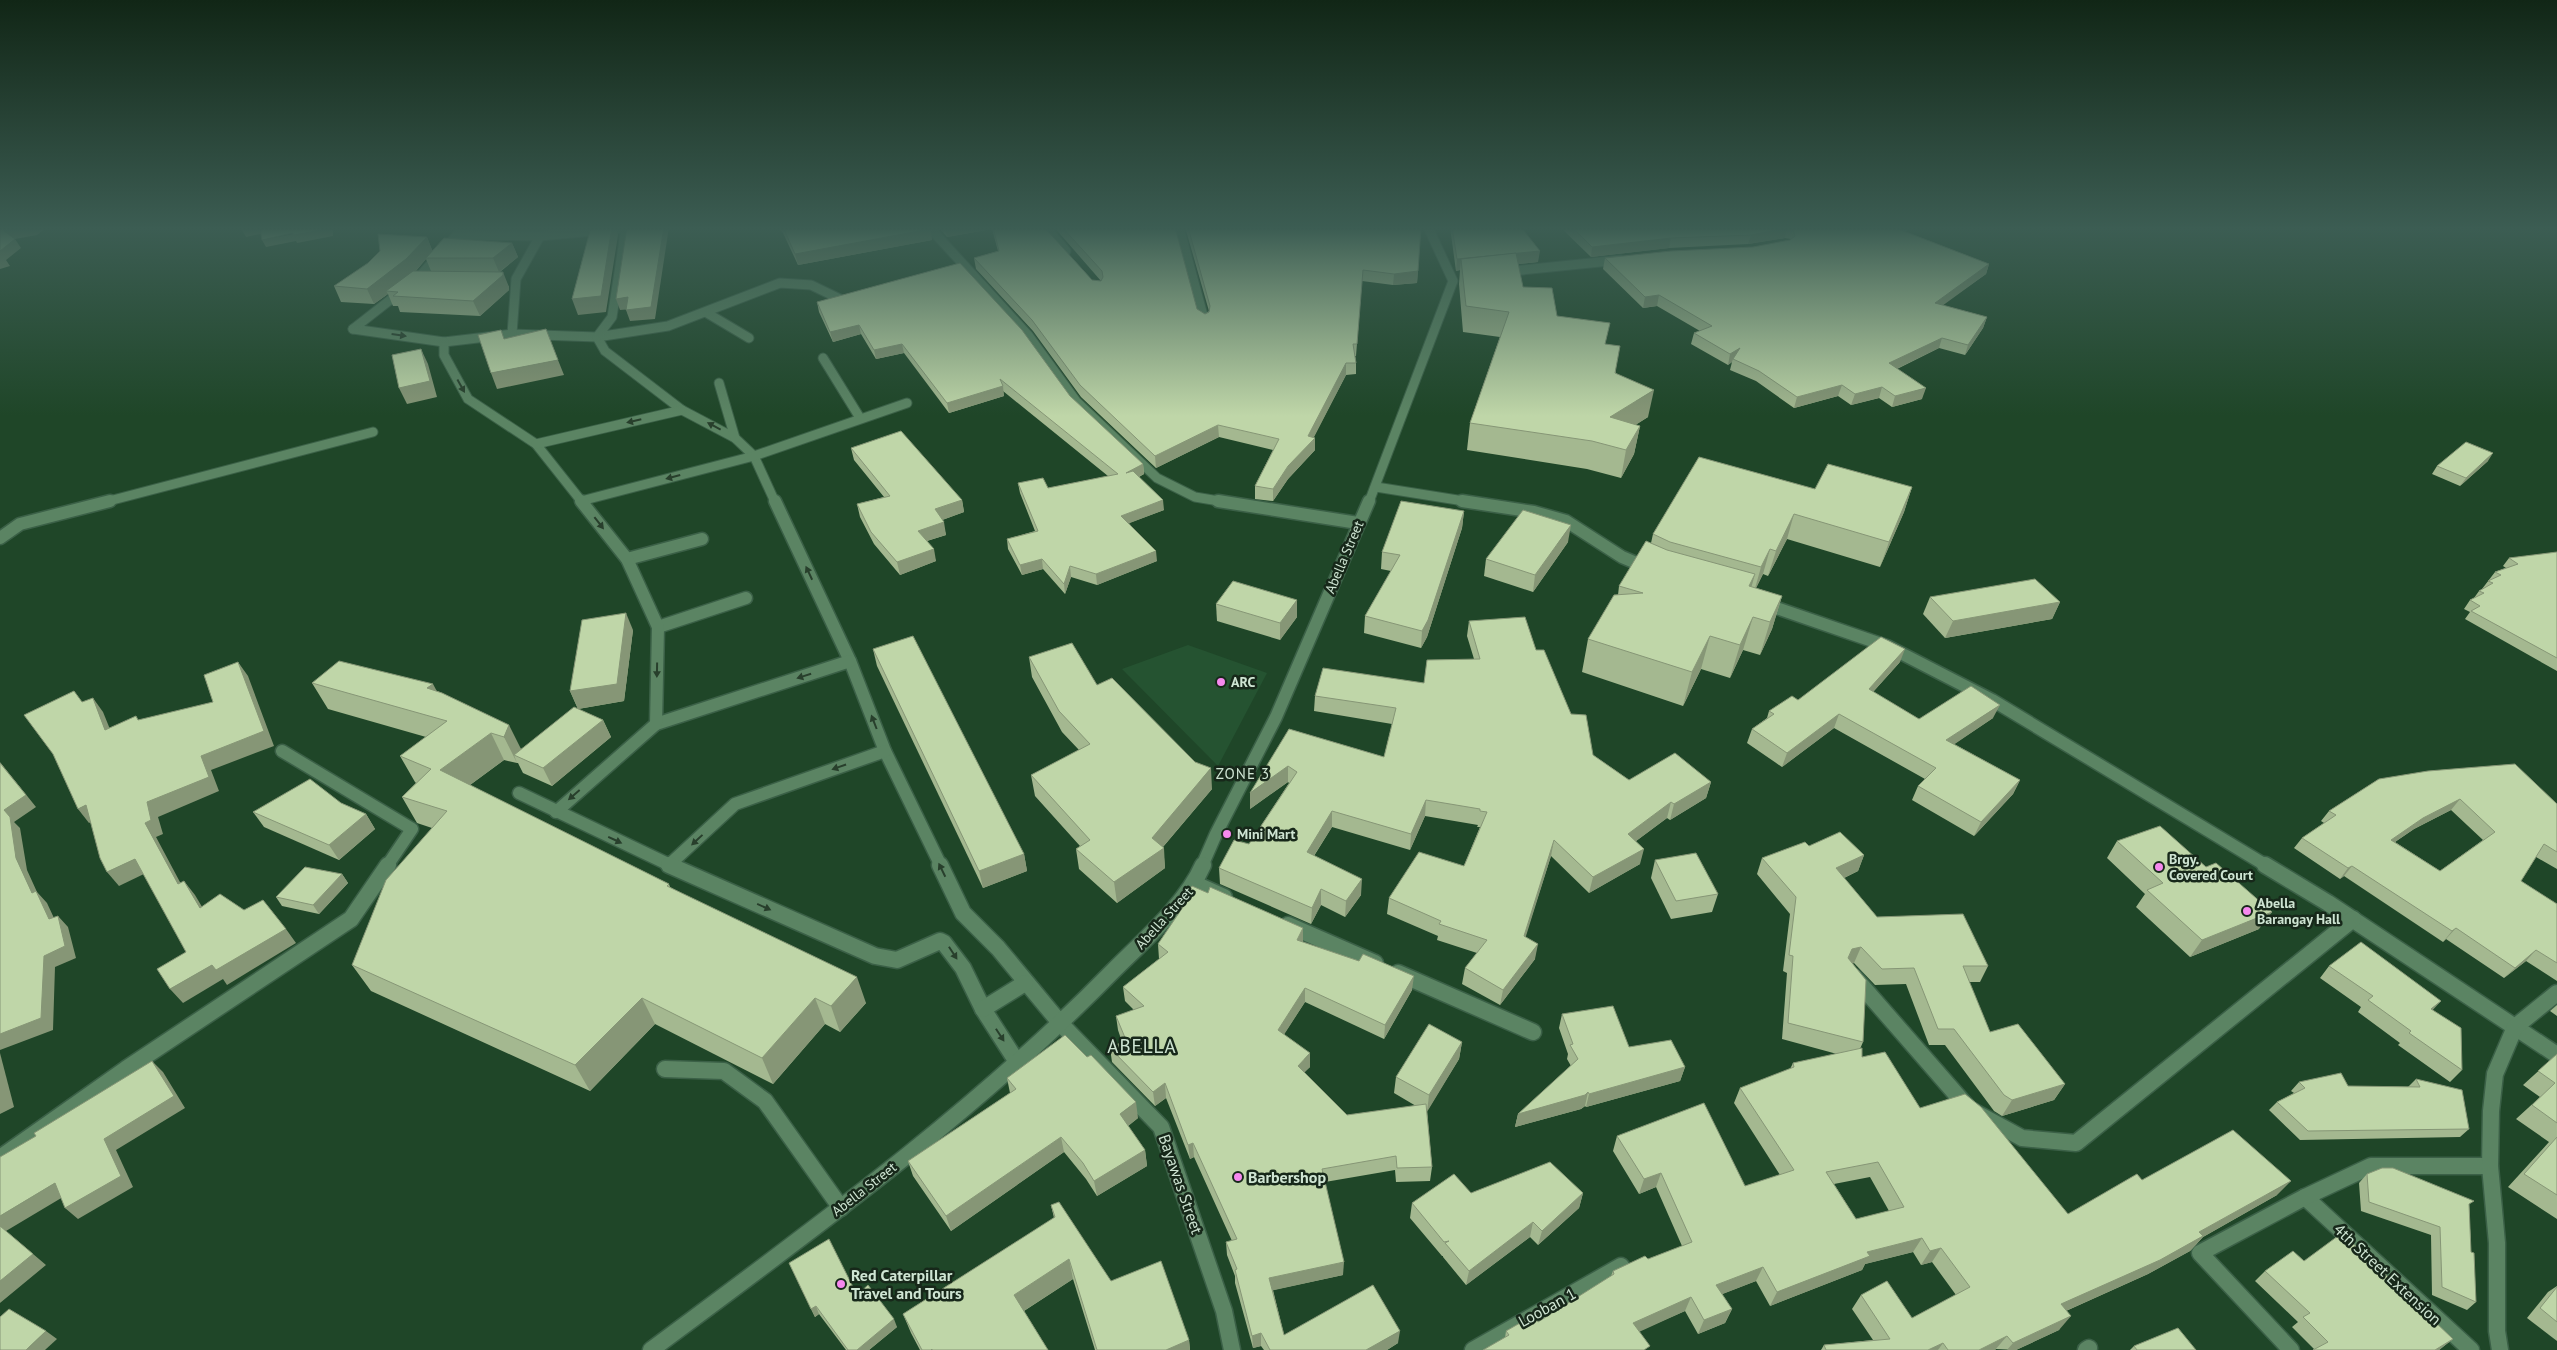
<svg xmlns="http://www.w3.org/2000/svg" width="2557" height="1350" font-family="'PT Sans',sans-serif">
	<rect width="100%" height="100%" fill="#1f4628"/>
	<path fill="#255331" d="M 1188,645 L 1267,673 L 1218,766 L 1122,669 Z"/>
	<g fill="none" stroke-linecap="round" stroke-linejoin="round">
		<g stroke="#3b6047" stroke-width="11">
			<g id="minor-far2">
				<path d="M 929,227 L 1028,335 L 1076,401 L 1157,478 L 1195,497 L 1225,502"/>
				<path d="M 1045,227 L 1066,251"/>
				<path d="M 1179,227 L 1204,319"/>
				<path d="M 1503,272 L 1620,260"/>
				<path d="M 707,313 L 749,338"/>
				<path d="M 353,329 L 444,342 L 512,334 L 597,337 L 668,326 L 780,283 L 811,285 L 840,299"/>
				<path d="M 353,329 L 417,279 L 457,235 L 540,236 L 625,228"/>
				<path d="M 512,334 L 516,279 L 540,236"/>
				<path d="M 597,337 L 605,351 L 682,410 L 735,438 L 754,456 L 775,502"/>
				<path d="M 597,337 L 612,317 L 626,227"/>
				<path d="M 444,342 L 444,355 L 468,399 L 536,444 L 582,502"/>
				<path d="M 823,358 L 860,418"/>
				<path d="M 719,383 L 735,438"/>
				<path d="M 536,444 L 682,410"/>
				<path d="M 1376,487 L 1470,502"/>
				<path d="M 581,501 L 754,456 L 907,403"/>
				<path d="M 105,502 L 373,432"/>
				<path d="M 1369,502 L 1453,281 L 1428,227"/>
			</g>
		</g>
		<g stroke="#3b6047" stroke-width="15">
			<g id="minor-far1">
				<path d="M 775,501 L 850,661 L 885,751 L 941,866"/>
				<path d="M 1218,501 L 1358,523"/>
				<path d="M 1462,501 L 1534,512 L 1566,521 L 1622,557 L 1648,568"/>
				<path d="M 0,538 L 20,524 L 110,501"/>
				<path d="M 627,559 L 702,539"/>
				<path d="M 1762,603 L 1887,646 L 1992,700 L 2267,866"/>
				<path d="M 658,627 L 746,598"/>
				<path d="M 656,724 L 850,661"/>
				<path d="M 282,751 L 412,829 L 387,866"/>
				<path d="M 519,793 L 672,866"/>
				<path d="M 556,812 L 656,724 L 658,627 L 627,559 L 581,501"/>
				<path d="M 669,865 L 735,804 L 885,751"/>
				<path d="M 1202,866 L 1216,834 L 1276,717 L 1369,501"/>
			</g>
		</g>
		<g stroke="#3b6047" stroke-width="19">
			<g id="minor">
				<path d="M 669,865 L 875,956 L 897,960 L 940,941 L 944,943 L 963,968 L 983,1009 L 1017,1062"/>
				<path d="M 940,865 L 963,913 L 998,948 L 1061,1024 L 1161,1127 L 1224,1311 L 1232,1350"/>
				<path d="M 2265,865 L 2328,903 L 2557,1055"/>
				<path d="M 1195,884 L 1224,897"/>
				<path d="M 1288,925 L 1375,963"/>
				<path d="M 1398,973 L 1533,1032"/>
				<path d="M 1854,977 L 1969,1109 L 2022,1138 L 2076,1143 L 2353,919"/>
				<path d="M 983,1009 L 1025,983"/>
				<path d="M 665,1069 L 724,1071 L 765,1101 L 841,1208"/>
				<path d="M 0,1158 L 126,1069 L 351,919 L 388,865"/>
				<path d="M 2305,1197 L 2471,1350"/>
				<path d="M 651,1350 C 811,1231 973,1114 1113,971 C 1143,941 1186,904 1203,865"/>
				<path d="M 1473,1350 L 1621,1266"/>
				<path d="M 2086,1350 L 2089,1348"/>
				<path d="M 2291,1350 L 2200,1253 L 2305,1197 L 2371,1166 L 2490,1166"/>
				<path d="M 2500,1350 L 2497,1331 L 2497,1243 L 2490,1166 L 2491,1111 L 2495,1074 L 2515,1027 L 2557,993"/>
			</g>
		</g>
		<use href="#minor-far2" stroke="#5b8463" stroke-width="9"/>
		<use href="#minor-far1" stroke="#5b8463" stroke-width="12"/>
		<use href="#minor" stroke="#5b8463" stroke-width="16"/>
	</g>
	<g fill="#a4b890" fill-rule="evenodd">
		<path d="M 778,227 L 928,227 L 930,229 L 932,240 L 798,265 L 783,233 Z"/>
		<path d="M 938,227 L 1044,227 L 1092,280 L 1101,281 L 1054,227 L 1175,227 L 1197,309 L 1205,314 L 1209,311 L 1185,227 L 1421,227 L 1417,283 L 1393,285 L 1362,281 L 1356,356 L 1355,356 L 1356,363 L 1356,374 L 1346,375 L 1313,438 L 1315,450 L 1288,479 L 1273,501 L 1255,499 L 1255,486 L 1273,450 L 1219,437 L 1156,468 L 1081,397 L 1033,331 L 976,269 L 974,258 L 998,251 L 992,229 L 947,237 Z"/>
		<path d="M 1450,227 L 1521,227 L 1538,262 L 1518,264 L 1523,287 L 1557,316 L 1607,345 L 1616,373 L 1648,417 L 1635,425 L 1640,426 L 1634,454 L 1621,478 L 1587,469 L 1467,450 L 1470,423 L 1500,337 L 1463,332 L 1459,284 L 1460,270 L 1456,271 Z"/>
		<path d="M 1560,227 L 1917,227 L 1904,231 L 1989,264 L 1986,274 L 1942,305 L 1987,317 L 1983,328 L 1965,355 L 1939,348 L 1897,369 L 1922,399 L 1892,407 L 1879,398 L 1851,405 L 1838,396 L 1794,408 L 1756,381 L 1730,370 L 1732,362 L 1728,365 L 1691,344 L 1694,333 L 1700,331 L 1657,306 L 1643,308 L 1603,269 L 1605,258 L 1753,247 L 1790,240 L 1791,239 L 1785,238 L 1748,244 L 1669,248 L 1591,257 Z"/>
		<path d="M 427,237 L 432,250 L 512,243 L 518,257 L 500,272 L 509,287 L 509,290 L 480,316 L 400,312 L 398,306 L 393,306 L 388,294 L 374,304 L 341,302 L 334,286 ZM 426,259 L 431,271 L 416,271 Z"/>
		<path d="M 817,302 L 1070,396 L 1143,464 L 1144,474 L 1139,477 L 1164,510 L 1129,523 L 1157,561 L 1097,585 L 1071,577 L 1065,594 L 1043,569 L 1022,575 L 1008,549 L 1007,539 L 1035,531 L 1020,493 L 1018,483 L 1048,488 L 1108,476 L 1003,391 L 1004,396 L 949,413 L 904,353 L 876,359 L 861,334 L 833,342 L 819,312 Z"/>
		<path d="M 851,448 L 962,500 L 964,512 L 942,520 L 946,535 L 927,541 L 936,561 L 900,575 L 874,544 L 860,517 L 857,504 L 884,497 L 854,460 Z"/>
		<path d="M 2488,461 L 2460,486 L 2432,474 L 2437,466 Z"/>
		<path d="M 1912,487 L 1904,512 L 1880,567 L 1787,539 L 1768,576 L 1763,574 L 1756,588 L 1782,596 L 1772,629 L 1760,655 L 1743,650 L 1730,678 L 1701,669 L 1683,706 L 1582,672 L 1588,639 L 1618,595 L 1619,586 L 1651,543 L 1653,534 L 1815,489 Z"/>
		<path d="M 1464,511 L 1462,528 L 1427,637 L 1421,648 L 1364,633 L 1365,616 L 1391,571 L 1381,569 L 1382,552 Z"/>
		<path d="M 1568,542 L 1533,592 L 1484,576 L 1486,559 Z"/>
		<path d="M 2557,552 L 2557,671 L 2465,619 L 2470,612 L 2464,609 L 2470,600 L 2474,598 L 2479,591 L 2482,589 L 2495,572 L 2506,568 L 2503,566 L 2509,558 Z"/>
		<path d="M 1930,597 L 2060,602 L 2052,619 L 1945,638 L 1923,614 Z"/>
		<path d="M 1216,604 L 1297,617 L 1280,640 L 1217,621 Z"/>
		<path d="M 1469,621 L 1536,650 L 1593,755 L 1629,780 L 1711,782 L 1706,798 L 1670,820 L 1667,818 L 1636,841 L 1640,864 L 1589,893 L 1551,856 L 1525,937 L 1535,959 L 1500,1005 L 1462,984 L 1465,968 L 1477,953 L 1437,940 L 1438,936 L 1387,914 L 1389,898 L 1464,866 L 1480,827 L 1477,827 L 1478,825 L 1425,816 L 1410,850 L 1332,827 L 1314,856 L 1361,895 L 1345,917 L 1321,905 L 1311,924 L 1220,884 L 1219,868 L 1249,844 L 1289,783 L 1288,782 L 1250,809 L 1289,729 L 1384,757 L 1392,724 L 1314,711 L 1315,696 L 1424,683 L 1474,659 L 1467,636 Z"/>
		<path d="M 633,630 L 624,701 L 578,709 L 603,720 L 611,737 L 552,786 L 523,773 L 518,763 L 517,763 L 504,760 L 470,785 L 669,884 L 670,887 L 866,1003 L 840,1032 L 825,1024 L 773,1084 L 655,1024 L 590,1091 L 371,991 L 352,965 L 432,828 L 417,823 L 402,797 L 416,783 L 415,782 L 400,756 L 426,737 L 328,709 L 312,683 L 437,691 L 442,693 L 521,749 L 578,709 L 570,691 Z"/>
		<path d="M 873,649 L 1024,854 L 1027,871 L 983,888 L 877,666 Z"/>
		<path d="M 1029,657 L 1097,685 L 1212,789 L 1163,847 L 1165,868 L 1117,903 L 1079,869 L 1076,849 L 1080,846 L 1035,796 L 1031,775 L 1079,750 L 1062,732 L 1032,677 Z"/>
		<path d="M 1900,662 L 1873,692 L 1919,719 L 1993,718 L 1954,744 L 2020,780 L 2013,794 L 1974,836 L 1912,800 L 1918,786 L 1925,779 L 1834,728 L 1782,767 L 1747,743 L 1752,729 L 1767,718 L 1769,711 L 1798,700 Z"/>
		<path d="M 2379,779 L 2557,804 L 2557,869 L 2536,857 L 2521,881 L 2557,904 L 2557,981 L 2526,961 L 2504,978 L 2446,939 L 2443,942 L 2344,876 L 2340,879 L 2294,848 L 2302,838 L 2324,823 L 2321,821 L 2329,811 ZM 2451,810 L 2483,840 L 2440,871 L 2395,842 L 2414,829 Z"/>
		<path d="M 341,803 L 366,814 L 375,829 L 339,860 L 264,827 L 253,812 Z"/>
		<path d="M 2117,841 L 2259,929 L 2190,957 L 2136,907 L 2145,894 L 2107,858 Z"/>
		<path d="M 1809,846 L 1864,855 L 1858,871 L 1844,878 L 1877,917 L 1988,966 L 1980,982 L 1969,982 L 1990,1032 L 2065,1084 L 2054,1100 L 2002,1116 L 1994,1111 L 1945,1045 L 1929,1045 L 1906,984 L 1875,985 L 1854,963 L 1852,964 L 1863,1042 L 1860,1049 L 1862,1057 L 1920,1108 L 2068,1214 L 2142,1180 L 2277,1195 L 2203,1237 L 2190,1251 L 2148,1274 L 2066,1311 L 2059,1330 L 2016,1350 L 1996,1349 L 1995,1350 L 1821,1350 L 1824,1345 L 1873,1340 L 1852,1309 L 1861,1295 L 1912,1318 L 1956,1295 L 1932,1262 L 1921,1265 L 1913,1252 L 1865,1264 L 1862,1270 L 1770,1306 L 1756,1281 L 1722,1294 L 1732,1309 L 1725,1323 L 1698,1334 L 1685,1311 L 1639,1331 L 1505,1338 L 1506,1331 L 1538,1322 L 1611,1276 L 1613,1271 L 1648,1259 L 1682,1246 L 1656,1187 L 1639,1194 L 1613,1151 L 1617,1136 L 1745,1186 L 1780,1175 L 1734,1103 L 1740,1088 L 1790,1069 L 1793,1063 L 1837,1054 L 1782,1039 L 1787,973 L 1783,971 L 1790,914 L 1757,874 L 1762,858 ZM 1870,1177 L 1889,1211 L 1856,1219 L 1834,1184 Z"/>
		<path d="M 1655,860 L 1718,894 L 1712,912 L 1671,919 L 1651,878 Z"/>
		<path d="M 342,874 L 348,883 L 319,914 L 282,906 L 276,897 Z"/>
		<path d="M 1208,893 L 1303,928 L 1303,942 L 1412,990 L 1384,1039 L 1305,1002 L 1284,1034 L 1310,1067 L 1304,1072 L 1347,1115 L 1416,1106 L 1394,1093 L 1396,1077 L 1462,1042 L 1459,1059 L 1427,1111 L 1432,1167 L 1430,1181 L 1396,1182 L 1395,1170 L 1325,1182 L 1343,1275 L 1273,1290 L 1284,1335 L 1398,1343 L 1387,1350 L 1264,1350 L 1261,1346 L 1253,1348 L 1235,1283 L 1235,1276 L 1227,1255 L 1226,1242 L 1232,1241 L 1194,1157 L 1190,1159 L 1166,1098 L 1155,1106 L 1112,1062 L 1110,1048 L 1122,1042 L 1118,1030 L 1116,1016 L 1134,1010 L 1125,1001 L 1123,987 L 1159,959 L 1158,944 L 1178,914 L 1177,905 Z"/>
		<path d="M 2329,966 L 2433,1010 L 2462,1070 L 2450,1082 L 2398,1045 L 2400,1043 L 2358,1012 L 2361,1007 L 2320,978 Z"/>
		<path d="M 2557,1005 L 2557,1016 L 2550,1011 Z"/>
		<path d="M 1562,1014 L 1629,1047 L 1685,1067 L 1680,1081 L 1586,1107 L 1585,1106 L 1581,1109 L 1515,1127 L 1518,1114 L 1571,1066 L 1567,1059 L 1568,1054 L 1559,1028 Z"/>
		<path d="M 2557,1054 L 2557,1219 L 2508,1187 L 2549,1142 L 2516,1119 L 2540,1097 L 2523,1085 Z"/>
		<path d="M 1007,1078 L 1138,1118 L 1128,1126 L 1145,1150 L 1147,1166 L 1097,1196 L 1086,1179 L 1064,1152 L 951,1231 L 913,1176 L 908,1161 L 1010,1093 Z"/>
		<path d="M 2416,1079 L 2469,1129 L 2460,1137 L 2300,1140 L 2269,1110 L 2277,1102 L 2294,1093 L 2291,1091 L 2299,1082 L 2348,1086 L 2408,1087 Z"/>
		<path d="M 2367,1174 L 2469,1205 L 2471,1252 L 2476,1302 L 2467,1310 L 2432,1295 L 2431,1235 L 2361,1211 L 2359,1183 Z"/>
		<path d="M 1471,1193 L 1583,1193 L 1579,1208 L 1538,1245 L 1530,1237 L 1466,1285 L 1443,1257 L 1443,1256 L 1442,1256 L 1410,1218 L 1412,1203 Z"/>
		<path d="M 1051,1205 L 1111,1281 L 1189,1340 L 1190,1350 L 1095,1350 L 1073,1279 L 1024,1311 L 1048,1350 L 920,1350 L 911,1333 L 903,1314 L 1054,1218 Z"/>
		<path d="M 2304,1261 L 2453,1339 L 2439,1350 L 2313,1350 L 2314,1349 L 2292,1327 L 2298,1322 L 2255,1281 L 2265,1271 Z"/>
		<path d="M 789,1263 L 857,1295 L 897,1327 L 869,1350 L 846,1350 L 819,1314 L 815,1317 Z"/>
		<path d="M 2557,1286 L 2557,1341 L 2527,1318 L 2548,1292 Z"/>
		<path d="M 2134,1346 L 2196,1350 L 2130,1350 Z"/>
	</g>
	<g fill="#869676">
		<path d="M 27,227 L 47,227 L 37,235 L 15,239 L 21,248 L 6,260 L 10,266 L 0,269 L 0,251 L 4,231 Z"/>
		<path d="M 256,227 L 260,227 L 264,233 L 246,237 L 242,230 Z"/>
		<path d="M 329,227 L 333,227 L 333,236 L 297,243 L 296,241 L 266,247 L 262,240 Z"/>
		<path d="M 612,227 L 615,227 L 618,235 L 606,312 L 578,315 L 572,299 Z"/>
		<path d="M 664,227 L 669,227 L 655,319 L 630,321 L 626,310 Z"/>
		<path d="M 946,227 L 992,227 L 992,229 L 947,237 Z"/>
		<path d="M 1891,227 L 1917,227 L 1889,236 Z"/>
		<path d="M 1787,228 L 1785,238 L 1748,244 L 1751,235 Z"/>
		<path d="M 930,229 L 932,240 L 798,265 L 795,254 Z"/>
		<path d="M 427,237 L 433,252 L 426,258 L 426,259 L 413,274 L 386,291 L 388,294 L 374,304 L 367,289 Z"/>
		<path d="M 1671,238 L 1669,248 L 1591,257 L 1592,247 Z"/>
		<path d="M 512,243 L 518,257 L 499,272 L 493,258 Z"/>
		<path d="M 1540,251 L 1538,262 L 1462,270 L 1461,259 Z"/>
		<path d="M 1457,259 L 1461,259 L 1460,270 L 1456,271 Z"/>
		<path d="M 1989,264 L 1986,274 L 1931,314 L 1935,303 Z"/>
		<path d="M 1418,271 L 1417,283 L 1393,285 L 1394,274 Z"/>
		<path d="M 503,272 L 509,287 L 509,290 L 480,316 L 473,301 Z"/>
		<path d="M 1659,295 L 1657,306 L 1643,308 L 1645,297 Z"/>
		<path d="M 628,297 L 632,309 L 620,310 L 616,299 Z"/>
		<path d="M 1987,317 L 1983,328 L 1965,355 L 1968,345 Z"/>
		<path d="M 859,325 L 861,334 L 833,342 L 830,332 Z"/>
		<path d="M 1942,338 L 1939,348 L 1886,374 L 1889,363 Z"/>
		<path d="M 902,344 L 904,353 L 876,359 L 874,350 Z"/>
		<path d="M 1740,348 L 1733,359 L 1732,362 L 1728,365 L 1730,354 Z"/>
		<path d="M 421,349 L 428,364 L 437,397 L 407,404 L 399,388 Z"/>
		<path d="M 558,360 L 564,375 L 497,389 L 491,373 Z"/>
		<path d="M 1346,363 L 1346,375 L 1311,443 L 1315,438 L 1315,450 L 1288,479 L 1273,501 L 1273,489 L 1308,436 Z"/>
		<path d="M 1842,385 L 1838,396 L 1794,408 L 1797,397 Z"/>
		<path d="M 1003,386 L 1004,396 L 949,413 L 947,403 Z"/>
		<path d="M 1882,387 L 1879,398 L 1851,405 L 1855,394 Z"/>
		<path d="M 1926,388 L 1922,399 L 1892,407 L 1895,396 Z"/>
		<path d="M 1654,390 L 1648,417 L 1606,444 L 1610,417 Z"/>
		<path d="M 1218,425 L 1219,437 L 1156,468 L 1155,456 Z"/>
		<path d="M 1640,426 L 1634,454 L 1621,478 L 1626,450 Z"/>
		<path d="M 2493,453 L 2488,461 L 2460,486 L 2466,478 Z"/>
		<path d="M 1143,464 L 1144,474 L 1126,483 L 1126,473 Z"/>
		<path d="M 1912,487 L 1904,512 L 1880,567 L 1889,542 Z"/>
		<path d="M 962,500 L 964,512 L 937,522 L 935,509 Z"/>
		<path d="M 1163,500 L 1164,510 L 1122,526 L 1121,516 Z"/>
		<path d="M 1464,511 L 1462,528 L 1427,637 L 1421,648 L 1422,631 Z"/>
		<path d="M 1794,514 L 1787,539 L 1768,576 L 1776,551 Z"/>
		<path d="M 944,522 L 946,535 L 920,543 L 918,531 Z"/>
		<path d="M 1571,525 L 1568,542 L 1533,592 L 1535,575 Z"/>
		<path d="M 934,549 L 936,561 L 900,575 L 897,562 Z"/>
		<path d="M 1770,549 L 1763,574 L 1754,592 L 1761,567 Z"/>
		<path d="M 1156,551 L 1157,561 L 1097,585 L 1096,574 Z"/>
		<path d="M 1042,559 L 1043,569 L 1022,575 L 1020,565 Z"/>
		<path d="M 1070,566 L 1071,577 L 1065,594 L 1064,584 Z"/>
		<path d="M 1755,574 L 1746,607 L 1749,586 Z"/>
		<path d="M 1782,596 L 1772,629 L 1760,655 L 1770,622 Z"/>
		<path d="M 1297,600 L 1297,617 L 1280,640 L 1280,623 Z"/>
		<path d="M 2060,602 L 2052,619 L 1945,638 L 1953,621 Z"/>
		<path d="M 626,613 L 633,630 L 624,701 L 578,709 L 570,691 Z"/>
		<path d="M 1753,617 L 1743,650 L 1730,678 L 1740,645 Z"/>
		<path d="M 1710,636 L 1701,669 L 1683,706 L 1692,672 Z"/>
		<path d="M 1905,649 L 1900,662 L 1863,703 L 1869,689 Z"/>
		<path d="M 238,662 L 248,676 L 274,746 L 211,770 L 219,791 L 158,817 L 163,834 L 156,837 L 189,899 L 178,884 L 145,823 L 147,802 L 201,756 Z"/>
		<path d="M 433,684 L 447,710 L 427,688 Z"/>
		<path d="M 93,698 L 103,712 L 116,744 L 105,730 Z"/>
		<path d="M 2000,705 L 1993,718 L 1940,754 L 1946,740 Z"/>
		<path d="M 1839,714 L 1834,728 L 1782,767 L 1787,753 Z"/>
		<path d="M 603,720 L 611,737 L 552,786 L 543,768 Z"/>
		<path d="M 509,725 L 522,751 L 514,755 L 517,763 L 504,737 Z"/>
		<path d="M 491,733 L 504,760 L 455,796 L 440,770 Z"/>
		<path d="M 0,762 L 36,807 L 14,822 L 20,828 L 27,870 L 37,892 L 47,903 L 60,931 L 49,919 L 32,893 L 16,858 L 4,810 Z"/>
		<path d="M 1288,766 L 1288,782 L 1250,809 L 1250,793 Z"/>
		<path d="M 1211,768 L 1212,789 L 1161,849 L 1164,848 L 1165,868 L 1117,903 L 1114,882 Z"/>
		<path d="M 2020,780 L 2013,794 L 1974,836 L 1981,822 Z"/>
		<path d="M 1711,782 L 1706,798 L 1670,820 L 1674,804 Z"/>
		<path d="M 2460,799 L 2451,810 L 2414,829 L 2383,850 L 2391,840 L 2423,818 Z"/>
		<path d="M 1426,800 L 1425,816 L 1410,850 L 1411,834 Z"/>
		<path d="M 1671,802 L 1667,818 L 1624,850 L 1628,834 Z"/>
		<path d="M 86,805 L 97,819 L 89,823 L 78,809 Z"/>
		<path d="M 1332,811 L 1332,827 L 1306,868 L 1307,852 Z"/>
		<path d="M 366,814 L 375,829 L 339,860 L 329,845 Z"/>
		<path d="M 1554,840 L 1551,856 L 1521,952 L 1524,936 Z"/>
		<path d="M 1644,849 L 1640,864 L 1589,893 L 1593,877 Z"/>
		<path d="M 1024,854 L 1027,871 L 983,888 L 979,871 Z"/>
		<path d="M 1864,855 L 1858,871 L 1830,885 L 1836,868 Z"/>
		<path d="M 135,859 L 146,873 L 119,886 L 107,872 Z"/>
		<path d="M 2352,866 L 2344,876 L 2340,879 L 2348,868 Z"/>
		<path d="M 342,874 L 348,883 L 319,914 L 313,905 Z"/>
		<path d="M 1362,879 L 1361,895 L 1345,917 L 1346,901 Z"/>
		<path d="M 184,881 L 195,895 L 211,922 L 200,908 Z"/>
		<path d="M 1321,889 L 1321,905 L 1311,924 L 1312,908 Z"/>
		<path d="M 2272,912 L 2259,929 L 2190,957 L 2202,940 Z"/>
		<path d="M 58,916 L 68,927 L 76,958 L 55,967 L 53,1030 L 0,1050 L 0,1034 L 44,956 Z"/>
		<path d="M 1303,928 L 1303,942 L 1297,940 Z"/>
		<path d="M 2456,928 L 2446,939 L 2443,942 L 2452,931 Z"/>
		<path d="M 286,929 L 296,943 L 227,985 L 223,979 L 183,1003 L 170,989 L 212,965 Z"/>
		<path d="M 1538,944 L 1535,959 L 1500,1005 L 1503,990 Z"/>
		<path d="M 1861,947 L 1854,963 L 1845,965 L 1852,949 Z"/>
		<path d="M 2536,950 L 2526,961 L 2504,978 L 2515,968 Z"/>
		<path d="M 1414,976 L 1412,990 L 1384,1039 L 1385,1025 Z"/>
		<path d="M 857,977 L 866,1003 L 840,1032 L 831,1006 Z"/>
		<path d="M 1305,988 L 1305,1002 L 1278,1044 L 1278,1030 Z"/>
		<path d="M 642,998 L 655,1024 L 590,1091 L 575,1065 Z"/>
		<path d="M 815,998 L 825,1024 L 773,1084 L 762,1058 Z"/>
		<path d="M 2441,1001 L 2430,1013 L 2431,1009 Z"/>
		<path d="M 1462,1042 L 1459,1059 L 1427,1112 L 1429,1095 Z"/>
		<path d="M 0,1053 L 14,1107 L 0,1114 Z"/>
		<path d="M 1310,1053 L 1310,1067 L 1297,1080 L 1298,1066 Z"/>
		<path d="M 152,1061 L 163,1072 L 185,1108 L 116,1150 L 133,1187 L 78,1219 L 65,1208 L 104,1139 Z"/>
		<path d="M 1685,1067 L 1680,1081 L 1586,1107 L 1589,1094 Z"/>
		<path d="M 1165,1083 L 1166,1098 L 1155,1106 L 1153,1092 Z"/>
		<path d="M 2065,1084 L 2054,1100 L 2002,1116 L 2012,1100 Z"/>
		<path d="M 1588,1092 L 1585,1106 L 1581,1109 L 1515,1127 L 1518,1114 Z"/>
		<path d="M 1136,1102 L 1138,1118 L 1123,1130 L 1120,1114 Z"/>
		<path d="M 1061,1137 L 1064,1152 L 951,1231 L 946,1216 Z"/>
		<path d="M 1193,1143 L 1194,1157 L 1190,1159 L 1188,1145 Z"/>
		<path d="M 1145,1150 L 1147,1166 L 1097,1196 L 1094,1181 Z"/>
		<path d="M 1661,1173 L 1656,1187 L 1639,1194 L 1644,1179 Z"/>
		<path d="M 2291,1181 L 2277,1195 L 2203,1237 L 2190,1251 L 2148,1274 L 2050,1318 L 2061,1304 L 2199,1232 Z"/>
		<path d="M 55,1183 L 68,1194 L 6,1231 L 46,1265 L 0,1303 L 0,1216 Z"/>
		<path d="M 1583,1193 L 1579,1208 L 1538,1245 L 1542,1231 Z"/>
		<path d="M 1533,1222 L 1530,1237 L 1466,1285 L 1469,1271 Z"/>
		<path d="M 1922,1238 L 1913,1252 L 1865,1264 L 1862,1270 L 1770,1306 L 1777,1292 L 1867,1252 Z"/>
		<path d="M 1941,1248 L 1932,1262 L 1921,1265 L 1930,1251 Z"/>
		<path d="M 1069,1259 L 1073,1279 L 1019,1314 L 1014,1295 Z"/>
		<path d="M 1344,1262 L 1343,1275 L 1270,1291 L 1269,1278 Z"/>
		<path d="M 1763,1267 L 1756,1281 L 1710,1299 L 1716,1285 Z"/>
		<path d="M 1691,1297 L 1685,1311 L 1628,1337 L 1633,1323 Z"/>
		<path d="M 816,1306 L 819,1314 L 815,1317 L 811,1309 Z"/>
		<path d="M 1732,1309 L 1725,1323 L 1698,1334 L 1704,1320 Z"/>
		<path d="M 2071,1316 L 2059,1330 L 2016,1350 L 2007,1350 L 2013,1343 Z"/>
		<path d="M 894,1319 L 897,1327 L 869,1350 L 857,1350 Z"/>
		<path d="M 46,1331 L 57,1339 L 45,1350 L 26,1350 Z"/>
		<path d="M 1400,1331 L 1398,1343 L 1387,1350 L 1366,1350 Z"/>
		<path d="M 1261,1333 L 1261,1346 L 1253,1348 L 1252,1336 Z"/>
		<path d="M 2007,1336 L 1995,1350 L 1979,1350 Z"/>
		<path d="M 2453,1339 L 2439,1350 L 2435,1350 Z"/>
		<path d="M 1189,1340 L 1190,1350 L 1166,1350 Z"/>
		<path d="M 1943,1343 L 1938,1350 L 1928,1350 Z"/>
	</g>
	<g fill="#bfd6a8" stroke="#869676" fill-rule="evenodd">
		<path d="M 0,227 L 27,227 L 4,231 L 15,239 L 0,251 Z"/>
		<path d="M 241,227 L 256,227 L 242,230 Z"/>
		<path d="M 260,227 L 329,227 L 329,229 L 293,235 L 293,233 L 262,240 Z"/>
		<path d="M 591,227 L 612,227 L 601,296 L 572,299 Z"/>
		<path d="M 627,227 L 664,227 L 651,307 L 626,310 L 628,297 L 616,299 Z"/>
		<path d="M 783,227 L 928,227 L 930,229 L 795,254 Z"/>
		<path d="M 993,227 L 1044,227 L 1092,280 L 1101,281 L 1103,277 L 1102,271 L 1062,227 L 1175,227 L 1197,309 L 1205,314 L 1209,312 L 1210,306 L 1188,227 L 1421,227 L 1418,271 L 1394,274 L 1363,270 L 1357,344 L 1353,344 L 1356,363 L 1346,363 L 1308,436 L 1315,438 L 1288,466 L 1273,489 L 1255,486 L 1279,439 L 1218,425 L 1155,456 L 1080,385 L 1032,320 L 974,258 L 999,251 Z"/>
		<path d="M 1452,227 L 1521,227 L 1540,251 L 1457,259 Z"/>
		<path d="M 1572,227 L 1893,227 L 1989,264 L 1935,303 L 1987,317 L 1968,345 L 1942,338 L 1889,363 L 1926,388 L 1895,396 L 1882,387 L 1855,394 L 1842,385 L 1797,397 L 1759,371 L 1733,359 L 1740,348 L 1730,354 L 1694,333 L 1712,326 L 1659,295 L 1645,297 L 1605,258 L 1671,251 L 1753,247 L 1790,240 L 1795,236 L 1793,229 L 1787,228 L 1751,235 L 1671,238 L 1592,247 Z"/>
		<path d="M 378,234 L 427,237 L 406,259 L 367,289 L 334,286 L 368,263 L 380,251 Z"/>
		<path d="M 444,238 L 512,243 L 493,258 L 426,258 Z"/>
		<path d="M 1516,253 L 1523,287 L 1552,288 L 1557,316 L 1610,323 L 1605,344 L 1620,346 L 1615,373 L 1654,390 L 1610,417 L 1640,426 L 1626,450 L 1592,441 L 1470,423 L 1509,312 L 1466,306 L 1461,259 Z"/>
		<path d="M 960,263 L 1022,330 L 1070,396 L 1143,464 L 1126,473 L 1133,471 L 1163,500 L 1121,516 L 1156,551 L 1096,574 L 1070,566 L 1064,584 L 1042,559 L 1020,565 L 1007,539 L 1038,531 L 1018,483 L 1043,478 L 1048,488 L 1118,474 L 1000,379 L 1003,386 L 947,403 L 902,344 L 874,350 L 859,325 L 830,332 L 817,302 Z"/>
		<path d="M 413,271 L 503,272 L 503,275 L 473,301 L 393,296 L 398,292 L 386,291 Z"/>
		<path d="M 546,329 L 558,360 L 491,373 L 478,335 L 501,330 L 504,339 Z"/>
		<path d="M 421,349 L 430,381 L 399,388 L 392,355 Z"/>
		<path d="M 901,431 L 962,500 L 935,509 L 944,522 L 918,531 L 934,549 L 897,562 L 871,532 L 857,504 L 890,496 L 851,448 Z"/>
		<path d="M 2466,442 L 2493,453 L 2466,478 L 2437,466 Z"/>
		<path d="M 1699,457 L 1815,489 L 1828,464 L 1912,487 L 1889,542 L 1794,514 L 1776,551 L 1770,549 L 1761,567 L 1670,542 L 1653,534 Z"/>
		<path d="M 1401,501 L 1464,511 L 1428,620 L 1422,631 L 1365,616 L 1400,555 L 1382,552 Z"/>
		<path d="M 1523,510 L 1571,525 L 1535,575 L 1486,559 Z"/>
		<path d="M 1646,541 L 1667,550 L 1755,574 L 1749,586 L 1782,596 L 1770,622 L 1753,617 L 1740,645 L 1710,636 L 1692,672 L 1588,639 L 1614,595 L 1643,593 L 1619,586 Z"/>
		<path d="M 2557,552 L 2557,658 L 2471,611 L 2480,606 L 2470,600 L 2484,593 L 2479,591 L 2493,583 L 2488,581 L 2501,575 L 2495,572 L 2518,564 L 2509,558 Z"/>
		<path d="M 2035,579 L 2060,602 L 1953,621 L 1930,597 Z"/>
		<path d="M 1233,581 L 1297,600 L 1280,623 L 1216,604 Z"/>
		<path d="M 626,613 L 617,684 L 570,691 L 582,620 Z"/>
		<path d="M 1525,617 L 1536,650 L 1544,650 L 1571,714 L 1586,715 L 1593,755 L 1629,780 L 1675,753 L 1711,782 L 1674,804 L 1671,802 L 1628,834 L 1644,849 L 1593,877 L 1554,840 L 1524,936 L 1538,944 L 1503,990 L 1465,968 L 1487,940 L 1439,924 L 1441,921 L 1389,898 L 1419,852 L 1464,866 L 1487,812 L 1480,811 L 1480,809 L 1426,800 L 1411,834 L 1332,811 L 1307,852 L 1362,879 L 1346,901 L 1321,889 L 1312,908 L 1219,868 L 1234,840 L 1249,844 L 1297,772 L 1288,766 L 1250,793 L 1289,729 L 1384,757 L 1396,708 L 1315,696 L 1323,668 L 1424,683 L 1427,660 L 1480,659 L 1469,621 Z"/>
		<path d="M 913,636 L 1024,854 L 979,871 L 873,649 Z"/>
		<path d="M 1881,637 L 1905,649 L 1869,689 L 1919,719 L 1971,686 L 2000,705 L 1946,740 L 2020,780 L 1981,822 L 1918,786 L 1936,768 L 1839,714 L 1787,753 L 1752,729 L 1774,714 L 1769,711 L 1792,696 L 1798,700 Z"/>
		<path d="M 1072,643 L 1097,685 L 1112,678 L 1195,762 L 1211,768 L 1152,838 L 1164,848 L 1114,882 L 1076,849 L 1090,840 L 1031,775 L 1090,744 L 1059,711 L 1029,657 Z"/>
		<path d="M 339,661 L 433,684 L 427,688 L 442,693 L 509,725 L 504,737 L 491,733 L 440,770 L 669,884 L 667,886 L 857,977 L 831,1006 L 815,998 L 762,1058 L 642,998 L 575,1065 L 352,965 L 386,880 L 447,811 L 402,797 L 431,769 L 400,756 L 447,721 L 312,683 Z"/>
		<path d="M 238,662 L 264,731 L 201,756 L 209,777 L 147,802 L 151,820 L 145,823 L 178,884 L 184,881 L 200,908 L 220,894 L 244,910 L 263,900 L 286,929 L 216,970 L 212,965 L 170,989 L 157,969 L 186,952 L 135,859 L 107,872 L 100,858 L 86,805 L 78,809 L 53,754 L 24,715 L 74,691 L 82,702 L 93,698 L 105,730 L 136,716 L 138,720 L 213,702 L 204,675 Z"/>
		<path d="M 574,707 L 603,720 L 543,768 L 514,755 Z"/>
		<path d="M 0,763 L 26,795 L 4,810 L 10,817 L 16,858 L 32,893 L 36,891 L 49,919 L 58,916 L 65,946 L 44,956 L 41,1018 L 0,1034 Z"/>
		<path d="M 2515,764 L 2557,804 L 2557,852 L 2544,844 L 2521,881 L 2557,904 L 2557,963 L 2536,950 L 2515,968 L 2456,928 L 2452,931 L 2352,866 L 2348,868 L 2302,838 L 2336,815 L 2329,811 L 2379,779 L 2428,771 ZM 2460,799 L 2495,832 L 2440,871 L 2391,840 L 2423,818 Z"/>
		<path d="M 310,779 L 341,803 L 366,814 L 329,845 L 253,812 Z"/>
		<path d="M 2160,826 L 2206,867 L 2216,863 L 2272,912 L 2202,940 L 2147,890 L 2163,883 L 2117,841 Z"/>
		<path d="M 1840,832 L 1864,855 L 1836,868 L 1877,917 L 1963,914 L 1988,966 L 1963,966 L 1990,1032 L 2018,1024 L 2065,1084 L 2012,1100 L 2004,1095 L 1954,1029 L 1938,1029 L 1914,968 L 1882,969 L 1861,947 L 1852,949 L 1848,958 L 1866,980 L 1863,1042 L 1788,1023 L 1793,956 L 1789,955 L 1796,897 L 1762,858 L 1805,842 L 1809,846 Z"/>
		<path d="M 1696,853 L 1718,894 L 1676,901 L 1655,860 Z"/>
		<path d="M 305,867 L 342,874 L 313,905 L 276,897 Z"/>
		<path d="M 1192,886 L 1208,893 L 1210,887 L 1303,928 L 1297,940 L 1359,961 L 1363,954 L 1414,976 L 1385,1025 L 1305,988 L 1278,1030 L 1310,1053 L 1298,1066 L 1347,1115 L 1426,1104 L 1432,1167 L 1397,1168 L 1396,1156 L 1322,1169 L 1344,1262 L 1269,1278 L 1284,1335 L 1373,1285 L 1400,1331 L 1366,1350 L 1270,1350 L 1261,1333 L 1252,1336 L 1235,1270 L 1237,1269 L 1226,1242 L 1237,1239 L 1193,1143 L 1188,1145 L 1165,1083 L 1153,1092 L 1110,1048 L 1126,1040 L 1116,1016 L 1144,1006 L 1123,987 L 1168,952 L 1158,944 L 1183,907 L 1177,905 Z"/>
		<path d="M 2361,942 L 2441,1001 L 2431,1009 L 2461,1028 L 2462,1070 L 2409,1033 L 2411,1031 L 2368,1000 L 2373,996 L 2329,966 Z"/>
		<path d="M 1613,1006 L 1629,1047 L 1671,1040 L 1685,1067 L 1589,1094 L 1588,1092 L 1585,1095 L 1518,1114 L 1578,1059 L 1570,1045 L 1573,1044 L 1562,1014 Z"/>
		<path d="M 1429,1024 L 1462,1042 L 1429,1095 L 1396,1077 Z"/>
		<path d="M 1065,1035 L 1087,1057 L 1091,1055 L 1136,1102 L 1120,1114 L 1145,1150 L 1094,1181 L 1083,1163 L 1061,1137 L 946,1216 L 908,1161 L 1016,1089 L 1007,1078 Z"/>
		<path d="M 1862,1048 L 1862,1057 L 1885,1052 L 1920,1108 L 1965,1094 L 1981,1107 L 2068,1214 L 2137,1174 L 2142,1180 L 2233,1130 L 2291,1181 L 2199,1232 L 2203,1236 L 2160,1260 L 2061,1304 L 2071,1316 L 2013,1343 L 2007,1336 L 1979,1350 L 1948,1350 L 1943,1343 L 1928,1350 L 1826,1350 L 1824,1345 L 1890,1339 L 1861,1295 L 1887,1281 L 1912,1318 L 1970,1287 L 1941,1248 L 1930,1251 L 1922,1238 L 1867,1252 L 1870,1256 L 1777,1292 L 1763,1267 L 1716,1285 L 1732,1309 L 1704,1320 L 1691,1297 L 1633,1323 L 1650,1346 L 1644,1350 L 1483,1350 L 1509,1335 L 1506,1331 L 1534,1315 L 1538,1322 L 1614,1274 L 1613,1271 L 1645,1256 L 1648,1259 L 1692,1242 L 1661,1173 L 1644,1179 L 1617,1136 L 1704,1103 L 1745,1186 L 1794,1170 L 1740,1088 L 1794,1067 L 1793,1063 ZM 1878,1162 L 1904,1207 L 1856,1219 L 1826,1172 Z"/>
		<path d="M 2557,1054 L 2557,1123 L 2532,1105 L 2555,1083 L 2538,1071 Z"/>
		<path d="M 152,1061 L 174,1096 L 104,1139 L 121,1176 L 65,1208 L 55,1183 L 0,1216 L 0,1157 L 36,1136 L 34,1133 Z"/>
		<path d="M 2341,1073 L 2348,1086 L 2420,1087 L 2416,1079 L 2462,1090 L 2469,1129 L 2308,1131 L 2277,1102 L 2305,1088 L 2299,1082 Z"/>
		<path d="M 2557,1137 L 2557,1195 L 2524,1174 Z"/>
		<path d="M 1550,1162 L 1583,1193 L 1542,1231 L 1533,1222 L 1469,1271 L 1445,1243 L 1449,1241 L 1444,1242 L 1412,1203 L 1454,1174 L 1471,1193 Z"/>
		<path d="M 2382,1168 L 2393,1168 L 2474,1201 L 2469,1204 L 2471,1252 L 2474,1253 L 2476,1302 L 2442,1287 L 2440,1227 L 2369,1202 L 2367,1174 Z"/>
		<path d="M 1059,1202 L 1111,1281 L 1161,1261 L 1189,1340 L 1166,1350 L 1097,1350 L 1069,1259 L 1014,1295 L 1048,1350 L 932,1350 L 932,1349 L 931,1350 L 922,1350 L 903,1314 L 1055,1217 L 1051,1205 Z"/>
		<path d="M 0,1226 L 33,1254 L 0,1281 Z"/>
		<path d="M 2342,1233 L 2453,1339 L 2435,1350 L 2313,1350 L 2328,1342 L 2303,1317 L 2310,1313 L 2265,1271 L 2293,1251 L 2304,1261 Z"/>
		<path d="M 829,1239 L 857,1295 L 868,1285 L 894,1319 L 857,1350 L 848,1350 L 816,1306 L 811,1309 L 789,1263 Z"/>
		<path d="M 2557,1287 L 2557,1322 L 2540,1308 Z"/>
		<path d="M 9,1309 L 46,1331 L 26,1350 L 0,1350 L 0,1317 Z"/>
		<path d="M 2178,1328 L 2196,1350 L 2137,1350 L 2134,1346 Z"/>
	</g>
	<defs><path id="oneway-solid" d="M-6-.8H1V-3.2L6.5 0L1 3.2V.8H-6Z" transform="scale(1.25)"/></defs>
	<g fill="#283f2c">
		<use href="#oneway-solid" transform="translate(399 335) rotate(8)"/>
		<use href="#oneway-solid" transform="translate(461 386) rotate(61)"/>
		<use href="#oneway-solid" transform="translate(634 421) rotate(167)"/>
		<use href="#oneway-solid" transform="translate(714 426) rotate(-152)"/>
		<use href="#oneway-solid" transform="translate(673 477) rotate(165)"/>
		<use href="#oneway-solid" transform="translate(599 523) rotate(52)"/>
		<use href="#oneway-solid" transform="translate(809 573) rotate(-115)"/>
		<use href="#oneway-solid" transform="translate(657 670) rotate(91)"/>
		<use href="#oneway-solid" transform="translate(804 676) rotate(162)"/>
		<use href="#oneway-solid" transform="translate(874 722) rotate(-111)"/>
		<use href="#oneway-solid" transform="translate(839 767) rotate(161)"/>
		<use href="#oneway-solid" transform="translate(574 795) rotate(139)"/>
		<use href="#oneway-solid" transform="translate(615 840) rotate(25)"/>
		<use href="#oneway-solid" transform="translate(697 840) rotate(137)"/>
		<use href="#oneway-solid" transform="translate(942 870) rotate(-116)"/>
		<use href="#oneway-solid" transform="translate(764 907) rotate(24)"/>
		<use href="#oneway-solid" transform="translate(953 953) rotate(57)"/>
		<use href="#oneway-solid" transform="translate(1000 1035) rotate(57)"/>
	</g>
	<linearGradient id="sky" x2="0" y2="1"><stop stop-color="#112616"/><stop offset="0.55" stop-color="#3c5d53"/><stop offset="1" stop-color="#3c5d53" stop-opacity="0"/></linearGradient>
	<rect width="2557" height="416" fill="url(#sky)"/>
	<g fill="#f689ee" stroke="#17281a" stroke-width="2">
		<circle cx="1221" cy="682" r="5"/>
		<circle cx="1227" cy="834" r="5"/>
		<circle cx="2159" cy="867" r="5"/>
		<circle cx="2247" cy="911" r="5"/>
		<circle cx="1238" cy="1177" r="5"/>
		<circle cx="841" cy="1284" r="5"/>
	</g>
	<g text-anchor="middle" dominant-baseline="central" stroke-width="5" stroke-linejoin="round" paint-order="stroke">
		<g font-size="14" fill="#cfe5d3" stroke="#17281a">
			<text transform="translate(1344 557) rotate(-67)">Abella Street</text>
			<text transform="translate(1164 918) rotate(-48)">Abella Street</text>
			<text transform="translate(864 1189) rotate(-38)">Abella Street</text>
		</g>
		<g font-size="14" font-weight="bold" fill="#cfe5d3" stroke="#17281a" text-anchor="start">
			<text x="1231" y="682">ARC</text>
			<text x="1237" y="834">Mini Mart</text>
			<text x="2169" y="859">Brgy.<tspan x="2169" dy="16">Covered Court</tspan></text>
			<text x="2257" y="903">Abella<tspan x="2257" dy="16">Barangay Hall</tspan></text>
		</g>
		<g font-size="15" letter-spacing="1" fill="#cfe5d3" stroke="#17281a">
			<text x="1243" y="773">ZONE 3</text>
		</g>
		<g font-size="16" font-weight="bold" fill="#cfe5d3" stroke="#17281a" text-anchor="start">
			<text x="1248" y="1177">Barbershop</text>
			<text x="851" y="1275">Red Caterpillar<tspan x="851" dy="18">Travel and Tours</tspan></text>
		</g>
		<g font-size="16" fill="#cfe5d3" stroke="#17281a">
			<text transform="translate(1181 1184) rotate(71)">Bayawas Street</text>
			<text transform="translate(2388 1274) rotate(43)">4th Street Extension</text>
			<text transform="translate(1547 1307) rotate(-29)">Looban 1</text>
		</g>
		<g font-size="19" letter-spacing="1" fill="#cfe5d3" stroke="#17281a">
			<text x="1142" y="1046">ABELLA</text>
		</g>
	</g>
</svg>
